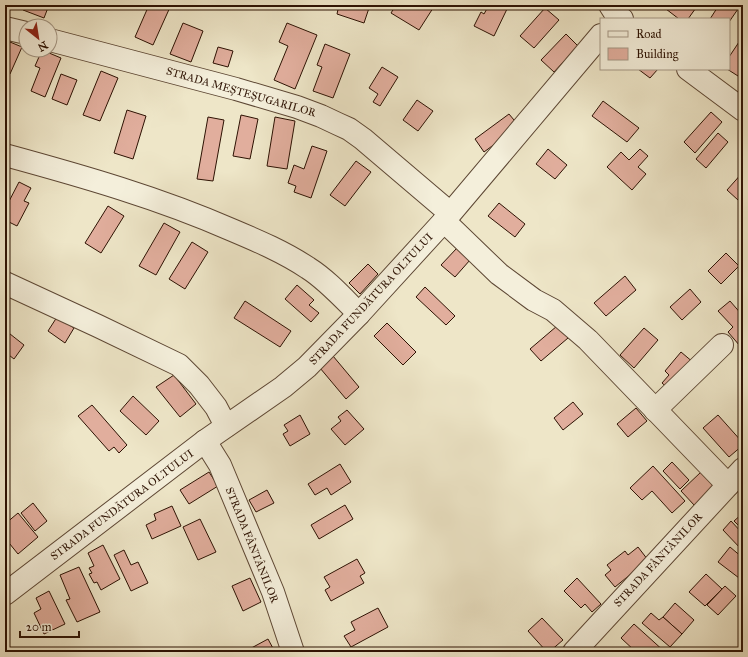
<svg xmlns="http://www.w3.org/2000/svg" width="748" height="657" font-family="'IM FELL Great Primer',serif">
	<rect width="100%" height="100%" fill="#eee6c8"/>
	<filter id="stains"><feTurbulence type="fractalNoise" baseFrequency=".005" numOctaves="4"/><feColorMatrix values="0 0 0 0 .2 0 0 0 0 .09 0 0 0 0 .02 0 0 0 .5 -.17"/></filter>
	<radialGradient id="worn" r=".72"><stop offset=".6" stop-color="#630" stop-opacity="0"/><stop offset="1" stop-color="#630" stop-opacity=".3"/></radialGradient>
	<g fill="#e1ae9d" stroke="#2d1203">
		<path d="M 25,5 L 49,5 L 44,18 L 23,10 Z"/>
		<path d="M 149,5 L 171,5 L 153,45 L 135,37 Z"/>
		<path d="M 339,5 L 370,5 L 364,23 L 337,14 Z"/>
		<path d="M 396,5 L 435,5 L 419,30 L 391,13 Z"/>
		<path d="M 489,5 L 498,5 L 507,9 L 494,36 L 474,26 L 481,12 L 484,14 Z"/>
		<path d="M 669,5 L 698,5 L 688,19 L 679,19 L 666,9 Z"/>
		<path d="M 719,5 L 732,5 L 738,9 L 729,22 L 729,19 L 710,19 Z"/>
		<path d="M 545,8 L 559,20 L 534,48 L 520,36 Z"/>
		<path d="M 183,23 L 203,31 L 191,62 L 170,54 Z"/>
		<path d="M 287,23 L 317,35 L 295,89 L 274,80 L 288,46 L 279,42 Z"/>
		<path d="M 566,34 L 578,46 L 554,72 L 541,60 Z"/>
		<path d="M 743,36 L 743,68 L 738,76 L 727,69 L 729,69 L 729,57 Z"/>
		<path d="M 10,42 L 22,47 L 10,74 L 5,72 L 5,54 Z"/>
		<path d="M 325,44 L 350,54 L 333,98 L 313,91 L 322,67 L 317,65 Z"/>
		<path d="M 218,47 L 233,51 L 228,67 L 213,63 Z"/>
		<path d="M 42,50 L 61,58 L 45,97 L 31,91 L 40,68 L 35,66 Z"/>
		<path d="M 382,67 L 398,77 L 380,106 L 373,102 L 378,94 L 369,88 Z"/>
		<path d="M 638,69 L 658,69 L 650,78 Z"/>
		<path d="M 101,71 L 118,78 L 100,121 L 83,115 Z"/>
		<path d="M 61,74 L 77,80 L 67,105 L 52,99 Z"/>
		<path d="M 417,100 L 433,111 L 418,131 L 403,120 Z"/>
		<path d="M 603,101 L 639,128 L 627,142 L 592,116 Z"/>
		<path d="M 127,110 L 146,116 L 133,159 L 114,153 Z"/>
		<path d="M 711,112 L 722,122 L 695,153 L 684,142 Z"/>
		<path d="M 509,114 L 519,126 L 484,152 L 475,139 Z"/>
		<path d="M 241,115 L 258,119 L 250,159 L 233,156 Z"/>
		<path d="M 208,117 L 224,120 L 213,181 L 197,179 Z"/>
		<path d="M 275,117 L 295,121 L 287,169 L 267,166 Z"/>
		<path d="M 718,133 L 728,142 L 706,168 L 696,159 Z"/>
		<path d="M 312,146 L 327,151 L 311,198 L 294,192 L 296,186 L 288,183 L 294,165 L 304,169 Z"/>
		<path d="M 548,149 L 567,165 L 555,179 L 536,164 Z"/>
		<path d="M 640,149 L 648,156 L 638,167 L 646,174 L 632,190 L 607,167 L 621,152 L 629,160 Z"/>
		<path d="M 356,161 L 371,172 L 345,206 L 330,195 Z"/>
		<path d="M 743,172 L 743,194 L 738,200 L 727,190 Z"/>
		<path d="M 19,182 L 31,188 L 24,201 L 29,203 L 17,226 L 5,220 L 5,209 Z"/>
		<path d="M 499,203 L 525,224 L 515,237 L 488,216 Z"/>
		<path d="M 108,206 L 124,216 L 101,253 L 85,243 Z"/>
		<path d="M 164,223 L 180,232 L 156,275 L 139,266 Z"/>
		<path d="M 192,242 L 208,252 L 185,289 L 169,279 Z"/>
		<path d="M 457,248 L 470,260 L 455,277 L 441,265 Z"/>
		<path d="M 726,253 L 739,266 L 721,284 L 708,271 Z"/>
		<path d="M 368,264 L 378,274 L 360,294 L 349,283 Z"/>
		<path d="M 625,276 L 636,290 L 606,316 L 594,303 Z"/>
		<path d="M 297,285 L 314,300 L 309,305 L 319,313 L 311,322 L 285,299 Z"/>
		<path d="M 425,287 L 455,316 L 446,325 L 416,297 Z"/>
		<path d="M 690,289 L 701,302 L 682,320 L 670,307 Z"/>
		<path d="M 245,301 L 291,331 L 280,347 L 234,318 Z"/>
		<path d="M 730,301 L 743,316 L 743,343 L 740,346 L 728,332 L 733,327 L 718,311 Z"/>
		<path d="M 57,317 L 74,328 L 65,343 L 48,331 Z"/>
		<path d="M 387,323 L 416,352 L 403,365 L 374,336 Z"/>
		<path d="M 557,326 L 568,338 L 541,361 L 530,349 Z"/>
		<path d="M 644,328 L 658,340 L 634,368 L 620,355 Z"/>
		<path d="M 5,330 L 24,345 L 14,359 L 5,352 Z"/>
		<path d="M 681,352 L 694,363 L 670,390 L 662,383 L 669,375 L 665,371 Z"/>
		<path d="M 333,356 L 359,387 L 346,399 L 320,368 Z"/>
		<path d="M 174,375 L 196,404 L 180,417 L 156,387 Z"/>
		<path d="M 133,396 L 159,421 L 146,435 L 120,411 Z"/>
		<path d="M 573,402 L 583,414 L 563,430 L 554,418 Z"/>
		<path d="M 92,405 L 127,445 L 119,453 L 114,447 L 109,451 L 78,416 Z"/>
		<path d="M 636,408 L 647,421 L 628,437 L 617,424 Z"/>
		<path d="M 347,410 L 364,429 L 345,445 L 331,429 L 341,421 L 338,417 Z"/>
		<path d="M 300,415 L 310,434 L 290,446 L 283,434 L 288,431 L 284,425 Z"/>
		<path d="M 718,415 L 743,443 L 743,445 L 729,457 L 703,428 Z"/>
		<path d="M 672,462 L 689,480 L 680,489 L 663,471 Z"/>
		<path d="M 340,464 L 351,482 L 331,495 L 327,488 L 315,495 L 308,484 Z"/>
		<path d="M 653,466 L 685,501 L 672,513 L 652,491 L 642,500 L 630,488 Z"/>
		<path d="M 209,472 L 218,486 L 189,504 L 180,490 Z"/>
		<path d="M 701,472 L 715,487 L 695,506 L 681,491 Z"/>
		<path d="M 267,490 L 274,503 L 256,512 L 249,500 Z"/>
		<path d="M 33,503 L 47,521 L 35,531 L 21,513 Z"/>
		<path d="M 345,505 L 353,519 L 319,539 L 311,525 Z"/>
		<path d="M 172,506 L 181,526 L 152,539 L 146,525 L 156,520 L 154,514 Z"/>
		<path d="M 18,513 L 38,537 L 18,554 L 5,538 L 5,524 Z"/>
		<path d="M 743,513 L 743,530 L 734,521 Z"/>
		<path d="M 200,519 L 216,552 L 198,560 L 183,527 Z"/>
		<path d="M 731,521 L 743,534 L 742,550 L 723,530 Z"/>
		<path d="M 103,545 L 120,579 L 101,590 L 97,582 L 94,583 L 89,574 L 92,573 L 89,568 L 94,566 L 88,553 Z"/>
		<path d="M 638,547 L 648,560 L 615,587 L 605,575 L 611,570 L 607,565 L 625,551 L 628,555 Z"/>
		<path d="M 730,547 L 743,558 L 743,581 L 718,562 Z"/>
		<path d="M 124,550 L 131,565 L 138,562 L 148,583 L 131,591 L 114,555 Z"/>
		<path d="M 357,559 L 365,573 L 360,576 L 364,583 L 331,601 L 325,590 L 330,587 L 324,577 Z"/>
		<path d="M 79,567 L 100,612 L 77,622 L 66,600 L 70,599 L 60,575 Z"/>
		<path d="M 706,574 L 722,589 L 705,606 L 689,592 Z"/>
		<path d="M 250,578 L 261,602 L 243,611 L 232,586 Z"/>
		<path d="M 577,578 L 601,604 L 592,612 L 585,604 L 581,608 L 564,591 Z"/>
		<path d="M 725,586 L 736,596 L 718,615 L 707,605 Z"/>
		<path d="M 49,591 L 65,624 L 44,634 L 34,613 L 41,609 L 36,598 Z"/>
		<path d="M 675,603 L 694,620 L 682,634 L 663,617 Z"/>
		<path d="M 378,608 L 388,627 L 351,647 L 344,636 L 355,630 L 351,622 Z"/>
		<path d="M 651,613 L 659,620 L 663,617 L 682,634 L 670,647 L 642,623 Z"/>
		<path d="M 542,618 L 563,640 L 549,652 L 547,652 L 528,631 Z"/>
		<path d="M 634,624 L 665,652 L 636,652 L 621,638 Z"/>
		<path d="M 268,639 L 275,652 L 244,652 Z"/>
		<path d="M 509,647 L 514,652 L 504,652 Z"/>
	</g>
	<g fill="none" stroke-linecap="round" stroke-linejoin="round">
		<g stroke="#5d4734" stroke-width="24">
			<g id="minor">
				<path d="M 610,5 L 617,16 L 622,19"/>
				<path d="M 5,28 L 26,33"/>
				<path d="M 50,40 L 236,89 L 297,107 L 321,116 L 338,124 L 349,129 L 363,139 L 450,213"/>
				<path d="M 688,69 L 743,110"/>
				<path d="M 5,155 C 82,176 159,198 232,230 C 258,241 284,252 308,268 C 327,280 343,298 359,314"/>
				<path d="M 444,221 L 499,274 L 534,300 L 553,310 L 588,340 L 728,485"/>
				<path d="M 5,283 L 98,326 L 179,365 L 199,385 L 216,407 L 226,426"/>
				<path d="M 655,410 L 722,345"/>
				<path d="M 205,441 L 220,465 L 273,592 L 293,652"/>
				<path d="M 5,594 L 205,441 L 283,387 L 307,367 L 359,314 L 444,221 L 601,35"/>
				<path d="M 574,652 L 743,469"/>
			</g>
		</g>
		<use href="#minor" stroke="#f4efdb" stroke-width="22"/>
	</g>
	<g text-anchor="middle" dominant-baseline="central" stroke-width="3" stroke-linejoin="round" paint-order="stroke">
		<g font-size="11" fill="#2d1203" stroke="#f4efdb">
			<text transform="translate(241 92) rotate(16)">STRADA MEȘTEȘUGARILOR</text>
			<text transform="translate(371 299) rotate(-47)">STRADA FUNDĂTURA OLTULUI</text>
			<text transform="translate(122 505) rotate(-37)">STRADA FUNDĂTURA OLTULUI</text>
			<text transform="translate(252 545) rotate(68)">STRADA FÂNTÂNILOR</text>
			<text transform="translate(658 560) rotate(-47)">STRADA FÂNTÂNILOR</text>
		</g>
	</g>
	<rect width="748" height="657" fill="none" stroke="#eee6c8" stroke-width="20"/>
	<rect x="6" y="6" width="736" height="645" fill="none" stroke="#2d1203" stroke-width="2"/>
	<rect x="10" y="10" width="728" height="637" fill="none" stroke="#2d1203"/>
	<rect x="600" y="18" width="130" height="52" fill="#f4efdb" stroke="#a49785"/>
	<rect x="608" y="31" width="20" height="6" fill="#f4efdb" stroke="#a49785"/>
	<text x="636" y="38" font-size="12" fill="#2d1203">Road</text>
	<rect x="608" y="48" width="20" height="12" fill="#e1ae9d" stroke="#a49785"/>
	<text x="636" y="58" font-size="12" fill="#2d1203">Building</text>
	<g transform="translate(38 38) rotate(150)"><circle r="19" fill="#f4efdb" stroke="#a49785"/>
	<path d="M0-3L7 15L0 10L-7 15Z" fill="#8f2418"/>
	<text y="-6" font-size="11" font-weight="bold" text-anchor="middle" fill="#2d1203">N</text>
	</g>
	<path d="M20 631v6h59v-6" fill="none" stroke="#2d1203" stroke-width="2"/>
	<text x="26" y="631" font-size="12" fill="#2d1203" stroke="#f4efdb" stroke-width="3" paint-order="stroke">20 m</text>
	<rect width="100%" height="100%" filter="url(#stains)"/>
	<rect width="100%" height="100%" fill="url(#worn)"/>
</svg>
